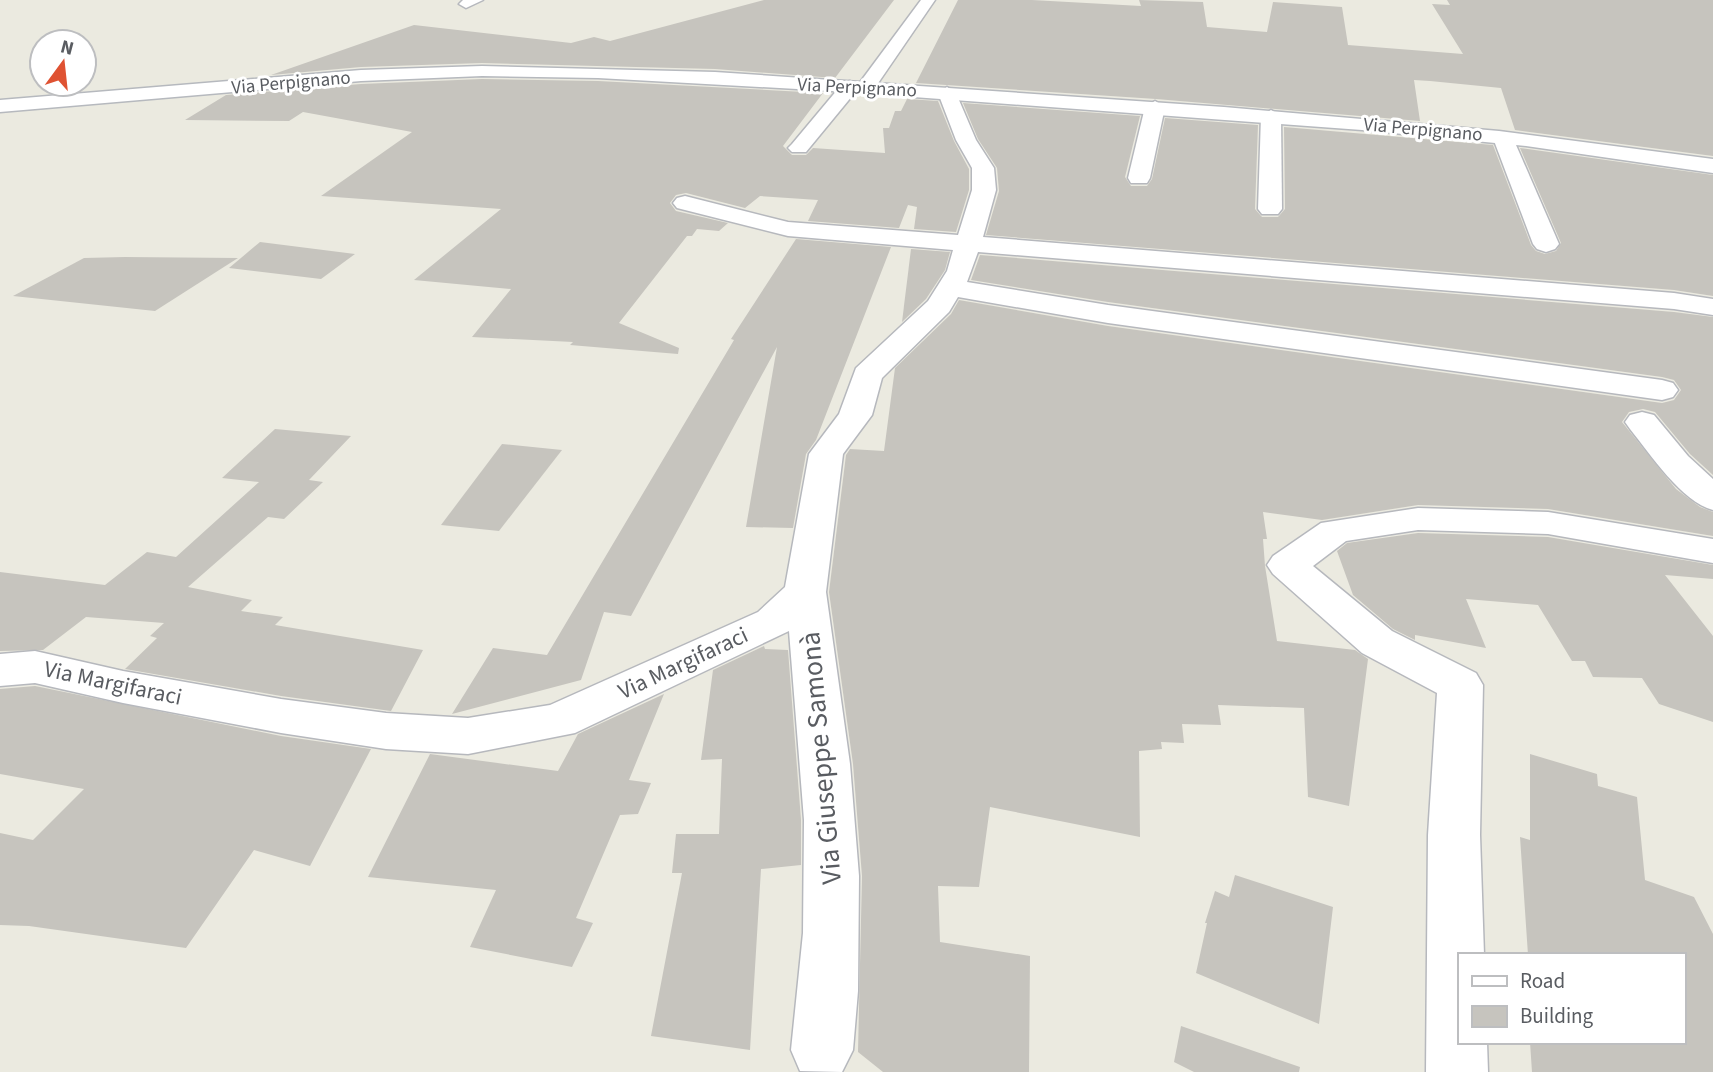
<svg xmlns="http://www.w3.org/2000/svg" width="1713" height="1072" font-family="'Source Sans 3',sans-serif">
	<rect width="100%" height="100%" fill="#ebeae0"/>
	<g fill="#c6c4be">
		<path d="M 764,0 L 894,0 L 835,78 L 715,69 L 482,63 L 361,67 L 271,75 L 414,25 L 571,43 L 594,37 L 610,41 Z"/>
		<path d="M 958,0 L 1032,0 L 1141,6 L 1139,0 L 1203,2 L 1207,27 L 1267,32 L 1273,2 L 1342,7 L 1348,45 L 1463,54 L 1432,4 L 1450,5 L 1447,0 L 1713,0 L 1713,156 L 1515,130 L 1501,88 L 1430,81 L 1414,80 L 1420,121 L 1156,99 L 916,83 Z"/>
		<path d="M 482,79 L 598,81 L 823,93 L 783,146 L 792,155 L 806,155 L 813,148 L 885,153 L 883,128 L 889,128 L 895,111 L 901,111 L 907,99 L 938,101 L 954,141 L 969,169 L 969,190 L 956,232 L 914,229 L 917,207 L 908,205 L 899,228 L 808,221 L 818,200 L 760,196 L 745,208 L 686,193 L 676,195 L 670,203 L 676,211 L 728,223 L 719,231 L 697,229 L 692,236 L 687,236 L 619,323 L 679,348 L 678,354 L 570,345 L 573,342 L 472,337 L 511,289 L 414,280 L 501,209 L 321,196 L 412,132 L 303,112 L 289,121 L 185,120 L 226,95 L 361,84 Z"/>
		<path d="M 963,103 L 1140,116 L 1125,177 L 1131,186 L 1147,186 L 1152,179 L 1165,118 L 1258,125 L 1255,209 L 1262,217 L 1278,217 L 1285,209 L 1284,127 L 1493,145 L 1531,245 L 1536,251 L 1545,254 L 1556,251 L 1561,243 L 1520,148 L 1713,175 L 1713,296 L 1674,290 L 986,235 L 999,191 L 997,168 L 978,139 Z"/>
		<path d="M 796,239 L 891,247 L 816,440 L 806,454 L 793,528 L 746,527 L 777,347 L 631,616 L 604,612 L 581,680 L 452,714 L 493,648 L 547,655 L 734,340 L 731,339 Z"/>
		<path d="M 260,242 L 355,254 L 321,279 L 229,268 Z"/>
		<path d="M 911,249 L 950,252 L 945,270 L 926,299 L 902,322 Z"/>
		<path d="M 980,255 L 1674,312 L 1713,317 L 1713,475 L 1690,454 L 1655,412 L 1643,409 L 1629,412 L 1622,422 L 1676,489 L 1700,507 L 1713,512 L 1713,536 L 1548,509 L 1418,505 L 1322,520 L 1263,512 L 1267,539 L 1263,539 L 1265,566 L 1277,641 L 1355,650 L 1368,659 L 1349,806 L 1308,797 L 1304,708 L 1218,705 L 1221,725 L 1182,724 L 1184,743 L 1161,742 L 1162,749 L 1139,751 L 1140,837 L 990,807 L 979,887 L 938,886 L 940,942 L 1030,956 L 1029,1072 L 883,1072 L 858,1052 L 862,876 L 853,764 L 829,592 L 846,455 L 850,449 L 884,451 L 895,368 L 951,314 L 959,300 L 1108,326 L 1662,403 L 1674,400 L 1681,390 L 1674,380 L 1662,377 L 1108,302 L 971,280 Z"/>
		<path d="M 84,258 L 125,257 L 238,258 L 155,311 L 13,296 Z"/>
		<path d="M 275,429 L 351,436 L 309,480 L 323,482 L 284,519 L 268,517 L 188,587 L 252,600 L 241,611 L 283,617 L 275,625 L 423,650 L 391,711 L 281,696 L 125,669 L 157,638 L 150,636 L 164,623 L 86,617 L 43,650 L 0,651 L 0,572 L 105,585 L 147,552 L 176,557 L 259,482 L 222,478 Z"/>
		<path d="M 502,444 L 562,450 L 499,531 L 441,525 Z"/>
		<path d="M 1418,533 L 1548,537 L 1713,565 L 1713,579 L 1665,575 L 1713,636 L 1713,722 L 1659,704 L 1642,678 L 1593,677 L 1585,661 L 1572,661 L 1538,605 L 1466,599 L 1486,648 L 1415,635 L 1415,640 L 1393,629 L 1353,595 L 1337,551 L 1347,543 Z"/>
		<path d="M 764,646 L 765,649 L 788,650 L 801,820 L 801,865 L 761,869 L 750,1050 L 651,1036 L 682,873 L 672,873 L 676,834 L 719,834 L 722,759 L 701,760 L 713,670 Z"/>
		<path d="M 35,686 L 281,736 L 371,749 L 310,866 L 254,850 L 186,948 L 29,926 L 0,925 L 0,833 L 33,840 L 84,789 L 0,774 L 0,689 Z"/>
		<path d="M 664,694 L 629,780 L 651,783 L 638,814 L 620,815 L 576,918 L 593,923 L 572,967 L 470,947 L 496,890 L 368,877 L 430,754 L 558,771 L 578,734 Z"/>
		<path d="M 1530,754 L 1597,774 L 1598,786 L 1637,797 L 1645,880 L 1694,897 L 1713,934 L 1713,1072 L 1532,1072 L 1530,1042 L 1683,1042 L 1683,955 L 1528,955 L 1520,837 L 1530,840 Z"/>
		<path d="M 1235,875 L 1333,907 L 1319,1024 L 1196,973 L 1207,923 L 1205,923 L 1215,891 L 1229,897 Z"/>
		<path d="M 1181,1026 L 1300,1067 L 1299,1072 L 1194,1072 L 1174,1062 Z"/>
	</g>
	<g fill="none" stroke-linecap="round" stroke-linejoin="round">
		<g stroke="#b6b8bd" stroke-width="3">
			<g id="street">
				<path d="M 463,0 L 483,0 L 466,8 L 459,4 Z"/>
				<path d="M 921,0 L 935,0 L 872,92 L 865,94 L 857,90 L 806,152 L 792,152 L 788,148 L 792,144 L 843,83 L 850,81 L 858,85 Z"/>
				<path d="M 947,87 L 956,93 L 976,140 L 994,168 L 996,190 L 983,237 L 1674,293 L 1713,299 L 1713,315 L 1674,309 L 978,252 L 967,282 L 1108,305 L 1662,380 L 1673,383 L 1678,390 L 1673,397 L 1662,400 L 1108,323 L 958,297 L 949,312 L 882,378 L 872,415 L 843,454 L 826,592 L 850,764 L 859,876 L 858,991 L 853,1050 L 842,1072 L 800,1071 L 791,1050 L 803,933 L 804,820 L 789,631 L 575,733 L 468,754 L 386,749 L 281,733 L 123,703 L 35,683 L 0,686 L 0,654 L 35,651 L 123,671 L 281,699 L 386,713 L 468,718 L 550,705 L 758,612 L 785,587 L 809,454 L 839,414 L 856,368 L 928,301 L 947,271 L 953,250 L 788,236 L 677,208 L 673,203 L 677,198 L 685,196 L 788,222 L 958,235 L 972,190 L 972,168 L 956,140 L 938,93 Z"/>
				<path d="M 1155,101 L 1165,107 L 1150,178 L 1147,183 L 1131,183 L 1128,178 L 1145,107 Z"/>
				<path d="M 1271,110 L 1281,116 L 1282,209 L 1278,214 L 1262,214 L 1258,209 L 1261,116 Z"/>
				<path d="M 1503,132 L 1510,134 L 1513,138 L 1559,244 L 1555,249 L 1546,252 L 1537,249 L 1533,244 L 1493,138 L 1496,134 Z"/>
				<path d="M 1642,412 L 1654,415 L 1688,456 L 1713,479 L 1713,510 C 1682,502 1650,454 1630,429 L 1625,422 L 1630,415 Z"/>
				<path d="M 1418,508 L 1548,512 L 1713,539 L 1713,563 L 1548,534 L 1418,530 L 1346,541 L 1313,566 L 1392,631 L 1476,673 L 1483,685 L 1480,835 L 1484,955 L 1459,955 L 1459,1042 L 1487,1042 L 1488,1072 L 1426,1072 L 1428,835 L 1437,693 L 1362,653 L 1273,574 L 1267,565 L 1273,556 L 1321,523 Z"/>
			</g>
		</g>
		<g stroke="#b6b9be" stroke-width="3">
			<path id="secondary" d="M 482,66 L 715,72 L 1224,107 L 1499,131 L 1713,159 L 1713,173 L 1526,146 L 1362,130 L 832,91 L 598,78 L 482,76 L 361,81 L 0,112 L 0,100 L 361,70 Z"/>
		</g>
		<use href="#street" fill="#fff" fill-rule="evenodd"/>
		<use href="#secondary" fill="#fff" fill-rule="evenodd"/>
	</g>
	<g text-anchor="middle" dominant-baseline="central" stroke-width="6" stroke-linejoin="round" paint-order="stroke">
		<g font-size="19" fill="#595c61" stroke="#fff">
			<text transform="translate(291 83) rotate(-5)">Via Perpignano</text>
			<text transform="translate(857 88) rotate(3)">Via Perpignano</text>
			<text transform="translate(1423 130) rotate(5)">Via Perpignano</text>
		</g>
		<g font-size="23" fill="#595c61" stroke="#fff">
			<text transform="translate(683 663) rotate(-25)">Via Margifaraci</text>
			<text transform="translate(113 683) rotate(12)">Via Margifaraci</text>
		</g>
		<g font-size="28" fill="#595c61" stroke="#fff">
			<text transform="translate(821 758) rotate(-95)">Via Giuseppe Samonà</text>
		</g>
	</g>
	<rect x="1458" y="953" width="228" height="91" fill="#ffffff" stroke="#bdbec0" stroke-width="2"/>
	<rect x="1472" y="976" width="35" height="10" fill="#ffffff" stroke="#bdbec0" stroke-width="2"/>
	<text x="1520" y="988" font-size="21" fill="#595c61">Road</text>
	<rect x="1472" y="1006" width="35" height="21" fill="#c6c4be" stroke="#bdbec0" stroke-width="2"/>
	<text x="1520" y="1023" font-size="21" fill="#595c61">Building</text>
	<g transform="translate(63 63) rotate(15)"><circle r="33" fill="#ffffff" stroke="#bdbec0" stroke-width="2"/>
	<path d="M0-5L12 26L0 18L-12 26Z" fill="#df5232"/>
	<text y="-10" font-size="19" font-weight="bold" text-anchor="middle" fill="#595c61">N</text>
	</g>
</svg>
